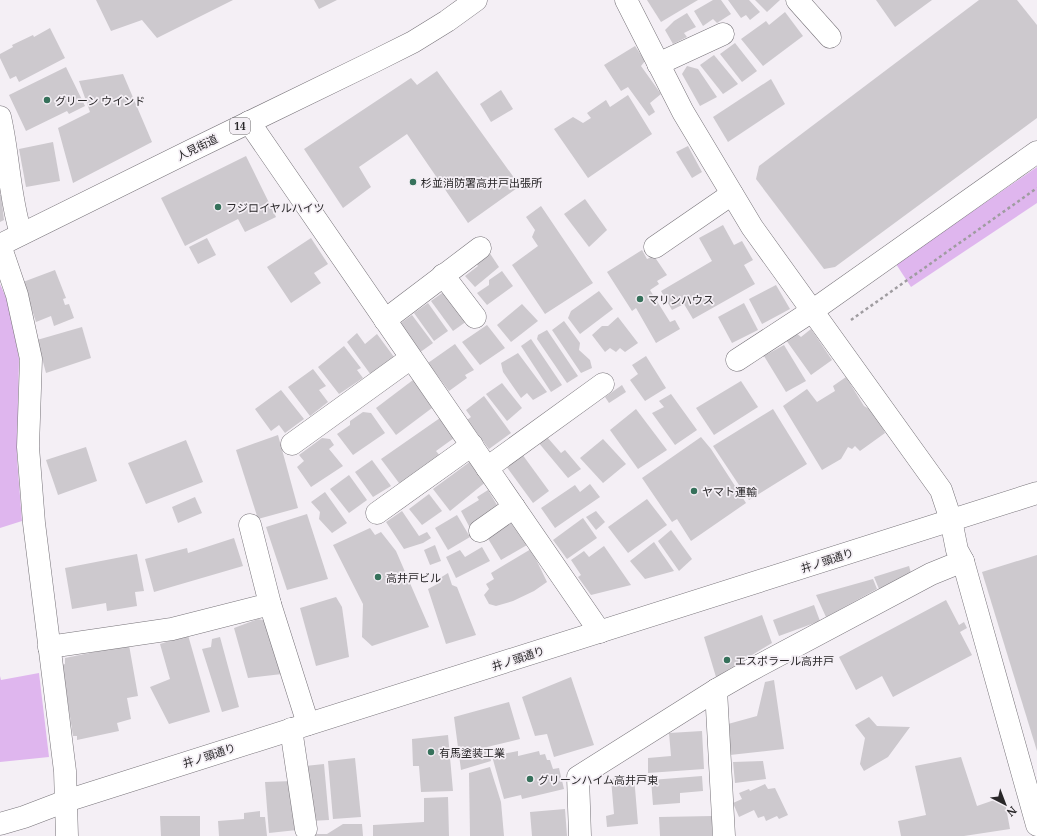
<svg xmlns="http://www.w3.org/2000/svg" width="1037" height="836" font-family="'Noto Serif','Noto Sans JP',serif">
	<rect width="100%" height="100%" fill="#f4eff5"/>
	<g fill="#dfb6ee">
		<path d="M 1037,167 L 1037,203 L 911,287 L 896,264 Z"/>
		<path d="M 0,284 L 8,302 L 19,358 L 17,458 L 22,521 L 0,528 Z"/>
		<path d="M 39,673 L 49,757 L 0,762 L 0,676 L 1,680 Z"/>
	</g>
	<g fill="#cdc9ce">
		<path d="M 96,0 L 233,0 L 157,38 L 142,20 L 111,31 Z"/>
		<path d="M 314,0 L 337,0 L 319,9 Z"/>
		<path d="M 647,0 L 698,0 L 661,22 Z"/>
		<path d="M 713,0 L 721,0 L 731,14 L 717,23 L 713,19 L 703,26 L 694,11 Z"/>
		<path d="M 728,0 L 749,0 L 760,12 L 750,20 L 746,15 L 741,18 Z"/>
		<path d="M 755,0 L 780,0 L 767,12 Z"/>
		<path d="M 876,0 L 932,0 L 895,27 Z"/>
		<path d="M 979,0 L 1017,0 L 1037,25 L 1037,118 L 835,267 L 824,269 L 756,179 L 759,166 Z"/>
		<path d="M 785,12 L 803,36 L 763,66 L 741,39 L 766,21 L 769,25 Z"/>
		<path d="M 687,13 L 696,27 L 684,33 L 687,37 L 673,44 L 665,30 L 674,21 Z"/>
		<path d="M 50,28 L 65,58 L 19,82 L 16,76 L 10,79 L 0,58 L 0,54 L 13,47 L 12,45 L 33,35 L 34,37 Z"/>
		<path d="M 735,43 L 757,71 L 742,82 L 720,54 Z"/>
		<path d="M 635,46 L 645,61 L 641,66 L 661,94 L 650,103 L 655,112 L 649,116 L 628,87 L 621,91 L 604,65 Z"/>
		<path d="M 714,55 L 738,84 L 723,94 L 700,65 Z"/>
		<path d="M 687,66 L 698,69 L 717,97 L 700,106 L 682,74 Z"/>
		<path d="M 66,67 L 85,106 L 69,114 L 67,111 L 26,131 L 9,95 Z"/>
		<path d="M 437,71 L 520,186 L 468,223 L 407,134 L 359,167 L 371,187 L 343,208 L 304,149 L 411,78 L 417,85 Z"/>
		<path d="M 123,74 L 152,142 L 73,183 L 58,128 L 90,112 L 79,81 Z"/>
		<path d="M 771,79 L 785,104 L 728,142 L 713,117 Z"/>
		<path d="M 501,90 L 513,109 L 491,122 L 480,104 Z"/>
		<path d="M 628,95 L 652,134 L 588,178 L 554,129 L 573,117 L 583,123 L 591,118 L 587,113 L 606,100 L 610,107 Z"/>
		<path d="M 53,142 L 60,181 L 26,187 L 19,149 Z"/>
		<path d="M 688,146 L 702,172 L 692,178 L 676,152 Z"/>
		<path d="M 246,156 L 276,217 L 245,232 L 238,219 L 185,246 L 161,198 Z"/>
		<path d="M 0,195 L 1,195 L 4,220 L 0,222 Z"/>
		<path d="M 585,199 L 607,230 L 589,247 L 564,214 Z"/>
		<path d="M 541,206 L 593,283 L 545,314 L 512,265 L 538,246 L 532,237 L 535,230 L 526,217 Z"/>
		<path d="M 723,225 L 734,245 L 742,241 L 753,260 L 744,265 L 755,284 L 693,319 L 684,304 L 672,310 L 661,291 L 712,261 L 699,238 Z"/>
		<path d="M 207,238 L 216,255 L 198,264 L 189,247 Z"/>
		<path d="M 311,238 L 328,264 L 314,273 L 321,283 L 291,303 L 267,267 Z"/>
		<path d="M 642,250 L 647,259 L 654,256 L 667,275 L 657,281 L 659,284 L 650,290 L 670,322 L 675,320 L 680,329 L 656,343 L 636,308 L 632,311 L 607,272 Z"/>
		<path d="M 489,252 L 499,267 L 475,287 L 465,276 L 478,266 L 475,262 Z"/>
		<path d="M 55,270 L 66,298 L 63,299 L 65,305 L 69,304 L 74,318 L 54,326 L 51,316 L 36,322 L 23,282 Z"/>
		<path d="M 502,271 L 513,286 L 487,305 L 477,293 L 489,285 L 489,280 Z"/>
		<path d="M 776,285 L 790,309 L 762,324 L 749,299 Z"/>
		<path d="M 445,291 L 467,321 L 453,331 L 431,301 Z"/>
		<path d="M 599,291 L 613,309 L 580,334 L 568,318 L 571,311 Z"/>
		<path d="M 428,303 L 448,331 L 434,341 L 414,313 Z"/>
		<path d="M 744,303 L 758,330 L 732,343 L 718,317 Z"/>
		<path d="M 522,304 L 538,321 L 511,342 L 497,325 Z"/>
		<path d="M 412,315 L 433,343 L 419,353 L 398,325 Z"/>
		<path d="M 618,317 L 638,343 L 625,352 L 620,348 L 616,352 L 610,348 L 605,352 L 592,335 L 602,326 L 608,326 Z"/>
		<path d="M 564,321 L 580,343 L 579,350 L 590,360 L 592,368 L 581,373 L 552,330 Z"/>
		<path d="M 487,325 L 505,348 L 480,365 L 462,342 Z"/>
		<path d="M 82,327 L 91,358 L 46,373 L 37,340 Z"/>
		<path d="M 811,329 L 832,360 L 811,375 L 786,340 L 796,333 L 801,337 Z"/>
		<path d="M 547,330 L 578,376 L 567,383 L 537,339 L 538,335 Z"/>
		<path d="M 357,333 L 365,344 L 377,334 L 394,357 L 371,375 L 347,342 Z"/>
		<path d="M 531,339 L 562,385 L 551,392 L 521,346 Z"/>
		<path d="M 455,344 L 474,370 L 465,375 L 467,378 L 449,391 L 428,363 Z"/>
		<path d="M 784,345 L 806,381 L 786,392 L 764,356 Z"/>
		<path d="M 344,346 L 361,368 L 357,370 L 363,378 L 339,394 L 318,367 Z"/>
		<path d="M 518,353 L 547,392 L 533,400 L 527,393 L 521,398 L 503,372 L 501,363 Z"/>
		<path d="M 646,356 L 666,388 L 645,401 L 630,380 L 638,374 L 632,365 Z"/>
		<path d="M 313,369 L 326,386 L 319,390 L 328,402 L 310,416 L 288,387 Z"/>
		<path d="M 846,377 L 864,406 L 876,413 L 885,433 L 860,451 L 855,446 L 852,449 L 848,447 L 841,459 L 822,470 L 783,406 L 807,389 L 817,402 L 835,391 L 833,386 Z"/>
		<path d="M 413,380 L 432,408 L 396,435 L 376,408 Z"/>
		<path d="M 741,381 L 758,407 L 714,435 L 696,408 Z"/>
		<path d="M 502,383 L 522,408 L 507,421 L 486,394 Z"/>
		<path d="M 622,385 L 626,392 L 609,403 L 605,397 Z"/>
		<path d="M 281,390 L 304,419 L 285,433 L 279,425 L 271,431 L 255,409 Z"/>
		<path d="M 671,394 L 697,430 L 675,445 L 652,413 L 664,407 L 659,401 Z"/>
		<path d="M 484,396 L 511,433 L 489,449 L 467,420 L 471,417 L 466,410 Z"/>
		<path d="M 636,409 L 667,450 L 638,469 L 610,430 Z"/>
		<path d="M 773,409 L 807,464 L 749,500 L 713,446 Z"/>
		<path d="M 363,412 L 371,413 L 385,433 L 353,455 L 337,434 L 350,425 L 350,421 Z"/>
		<path d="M 440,418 L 454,438 L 436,451 L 441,457 L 402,487 L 381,459 Z"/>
		<path d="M 278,435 L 298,508 L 258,519 L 236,450 Z"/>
		<path d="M 547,437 L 561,453 L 565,450 L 581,469 L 568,478 L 538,442 Z"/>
		<path d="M 701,437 L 711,449 L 746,503 L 691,541 L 677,519 L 672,522 L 642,478 Z"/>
		<path d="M 322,438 L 330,439 L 334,445 L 329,449 L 343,466 L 311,487 L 297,467 L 304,461 L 299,455 Z"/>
		<path d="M 603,439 L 626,464 L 603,483 L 580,458 Z"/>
		<path d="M 186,440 L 203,482 L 146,504 L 128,463 Z"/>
		<path d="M 86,447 L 97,481 L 58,495 L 46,460 Z"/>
		<path d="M 522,454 L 549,491 L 533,503 L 506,466 Z"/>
		<path d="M 372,460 L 391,486 L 373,497 L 355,472 Z"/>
		<path d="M 471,461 L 487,481 L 450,511 L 433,489 Z"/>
		<path d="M 349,475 L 367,500 L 349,513 L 330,489 Z"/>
		<path d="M 590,484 L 600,497 L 555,528 L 541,508 L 575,485 L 580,492 Z"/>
		<path d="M 488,490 L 500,510 L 470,528 L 461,511 L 479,500 L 477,497 Z"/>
		<path d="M 325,492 L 347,523 L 332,533 L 319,519 L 320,512 L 311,502 Z"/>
		<path d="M 429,494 L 442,511 L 422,525 L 409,509 Z"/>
		<path d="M 195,497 L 202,513 L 178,523 L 172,507 Z"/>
		<path d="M 647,499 L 667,525 L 628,553 L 608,527 Z"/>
		<path d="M 402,511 L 419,536 L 427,532 L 431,538 L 423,543 L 404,549 L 386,522 Z"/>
		<path d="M 596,511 L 605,522 L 596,530 L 586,517 Z"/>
		<path d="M 307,514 L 328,579 L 287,590 L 266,527 Z"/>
		<path d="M 457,515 L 470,537 L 448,550 L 435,528 Z"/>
		<path d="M 583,518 L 597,538 L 567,559 L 553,540 Z"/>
		<path d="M 513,522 L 527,545 L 501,560 L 487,537 Z"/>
		<path d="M 370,528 L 375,535 L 381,532 L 396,551 L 429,627 L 372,646 L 362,637 L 363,604 L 333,545 Z"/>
		<path d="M 671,530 L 692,559 L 679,571 L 658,541 Z"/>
		<path d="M 234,538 L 243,566 L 154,592 L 145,559 L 187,548 L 188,553 Z"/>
		<path d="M 654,542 L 674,571 L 645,579 L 630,561 Z"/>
		<path d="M 435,545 L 441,561 L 430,565 L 424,550 Z"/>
		<path d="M 604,546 L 631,585 L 591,595 L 578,577 L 581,575 L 571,560 L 584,551 L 589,557 Z"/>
		<path d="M 482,547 L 490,561 L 456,578 L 446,557 L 460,550 L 465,557 Z"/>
		<path d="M 531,549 L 547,582 L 534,591 L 513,601 L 496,606 L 489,604 L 484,595 L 489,589 L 486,584 L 494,579 L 491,573 Z"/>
		<path d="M 137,554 L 144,591 L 135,592 L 137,606 L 107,611 L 106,603 L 72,609 L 65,568 Z"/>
		<path d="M 1037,555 L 1037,751 L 982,572 Z"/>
		<path d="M 909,566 L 911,573 L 879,589 L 874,577 Z"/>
		<path d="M 448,573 L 452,585 L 457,587 L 476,635 L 446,644 L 428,589 L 441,582 L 440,578 Z"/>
		<path d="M 873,579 L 877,589 L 826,617 L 816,595 Z"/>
		<path d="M 336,597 L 342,607 L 349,657 L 316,666 L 300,608 Z"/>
		<path d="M 946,600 L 959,625 L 964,622 L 967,628 L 960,632 L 972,655 L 893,697 L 882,676 L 856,690 L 839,657 Z"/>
		<path d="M 814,605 L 820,621 L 779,636 L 773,620 Z"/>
		<path d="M 762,615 L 772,643 L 716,677 L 704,637 Z"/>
		<path d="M 258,619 L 268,621 L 282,674 L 248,678 L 234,628 Z"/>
		<path d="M 188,635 L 210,712 L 169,724 L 150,687 L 170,679 L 160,644 Z"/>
		<path d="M 220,637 L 239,707 L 222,712 L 202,649 L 211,647 L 212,639 Z"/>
		<path d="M 129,645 L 138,696 L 127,698 L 131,719 L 117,723 L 119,731 L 77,740 L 77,736 L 73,736 L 62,665 L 65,664 L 65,658 Z"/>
		<path d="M 571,677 L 594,745 L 554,757 L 547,734 L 535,736 L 522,697 Z"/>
		<path d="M 774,680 L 784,749 L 730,755 L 728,724 L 757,716 L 765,682 Z"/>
		<path d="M 509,702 L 520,739 L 487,747 L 491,761 L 461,770 L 454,717 Z"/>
		<path d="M 869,717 L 877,726 L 910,727 L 888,757 L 864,771 L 860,764 L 865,738 L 855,725 Z"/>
		<path d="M 702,731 L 704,769 L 648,773 L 648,758 L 671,756 L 669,733 Z"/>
		<path d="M 448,735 L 453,791 L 421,792 L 419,766 L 413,766 L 412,739 Z"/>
		<path d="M 518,751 L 518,756 L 539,751 L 540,755 L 545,754 L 547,760 L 550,760 L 553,769 L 559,768 L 564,789 L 522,799 L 521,795 L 504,799 L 492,756 Z"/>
		<path d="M 961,757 L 977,806 L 1000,798 L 1005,802 L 1010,829 L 964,836 L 901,836 L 898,821 L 926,815 L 915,766 Z"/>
		<path d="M 355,758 L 361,817 L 333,819 L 328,761 Z"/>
		<path d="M 763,761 L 766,779 L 735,783 L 733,762 Z"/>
		<path d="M 324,764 L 329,820 L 310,821 L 305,766 Z"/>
		<path d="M 490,767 L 501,802 L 504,836 L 470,836 L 469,773 Z"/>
		<path d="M 634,776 L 638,824 L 607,827 L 606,816 L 614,814 L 611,779 Z"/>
		<path d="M 702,776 L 703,791 L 680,793 L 680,803 L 653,805 L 651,780 Z"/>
		<path d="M 293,781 L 297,830 L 269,833 L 265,782 Z"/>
		<path d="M 765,784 L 768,789 L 775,788 L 788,815 L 779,819 L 777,816 L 766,821 L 764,816 L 758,818 L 754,810 L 739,817 L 733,803 L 742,799 L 739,793 L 749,789 L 750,791 Z"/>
		<path d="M 448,797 L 449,836 L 373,836 L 373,825 L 424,822 L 424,798 Z"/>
		<path d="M 565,809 L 567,836 L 532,836 L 530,812 Z"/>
		<path d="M 260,811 L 260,817 L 265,817 L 267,836 L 219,836 L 218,821 L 244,819 L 244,813 Z"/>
		<path d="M 160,816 L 200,816 L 200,836 L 161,836 Z"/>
		<path d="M 712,816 L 712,836 L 660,836 L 659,817 Z"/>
		<path d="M 343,824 L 362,824 L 363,836 L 308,836 L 311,834 L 327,834 Z"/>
	</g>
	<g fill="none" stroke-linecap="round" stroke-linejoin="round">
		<g stroke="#777379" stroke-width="23">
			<g id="minor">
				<path d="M 626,0 L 683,112 L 752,227 L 941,490 L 951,520 L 957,550 L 963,561 L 1037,825"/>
				<path d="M 797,0 L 830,37"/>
				<path d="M 658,64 L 723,34"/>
				<path d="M 0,117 C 9,156 9,196 21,234"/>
				<path d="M 249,122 L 600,632"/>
				<path d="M 0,245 L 17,295 L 31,359 L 28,447 L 34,523 L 65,771 L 67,836"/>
				<path d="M 655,247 L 732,194"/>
				<path d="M 443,275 L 475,317"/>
				<path d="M 385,320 L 480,248"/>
				<path d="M 737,360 L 812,311 L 1037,152"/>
				<path d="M 292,444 L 411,358"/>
				<path d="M 487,468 L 603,384"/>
				<path d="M 377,513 L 472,445"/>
				<path d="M 480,531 L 514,507"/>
				<path d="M 270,604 L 308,724"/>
				<path d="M 49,647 L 172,629 L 270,604 L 250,525"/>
				<path d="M 716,690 L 724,836"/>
				<path d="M 291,729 L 306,829"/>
				<path d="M 580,836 L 578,777 L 716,690 L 749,671 L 931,574 L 963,561"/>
			</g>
		</g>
		<g stroke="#777379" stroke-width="23">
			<g id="major">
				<path d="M 0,245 L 190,151 L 375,61 L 413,42 L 447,21 L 476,0"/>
				<path d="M 0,824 L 24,817 L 66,801 L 1037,493"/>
			</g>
		</g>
		<path stroke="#9f9ca0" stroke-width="2.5" stroke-dasharray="3 3" stroke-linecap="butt" d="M 851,320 L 1037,188"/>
		<use href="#minor" stroke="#fff" stroke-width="22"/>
		<use href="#major" stroke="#fff" stroke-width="22"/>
	</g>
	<g fill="#36715b" stroke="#f4eff5" stroke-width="1.5">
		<circle cx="47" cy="100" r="4"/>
		<circle cx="413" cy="182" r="4"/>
		<circle cx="218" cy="207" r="4"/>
		<circle cx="640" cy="299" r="4"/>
		<circle cx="694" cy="491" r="4"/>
		<circle cx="378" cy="577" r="4"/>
		<circle cx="727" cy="660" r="4"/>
		<circle cx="431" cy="752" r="4"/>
		<circle cx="530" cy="779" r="4"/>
	</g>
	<g text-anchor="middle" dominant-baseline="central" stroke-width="3.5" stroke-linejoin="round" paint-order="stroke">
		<rect fill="#f4eff5" stroke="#666366" stroke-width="1" x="230" y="118" width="20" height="16" rx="3"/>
		<g font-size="10" font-weight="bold" fill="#292729">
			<text x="240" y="126">14</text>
		</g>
		<g font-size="11" fill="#292729" stroke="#f4eff5" text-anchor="start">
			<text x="55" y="100">グリーン ウインド</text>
			<text x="421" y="182">杉並消防署高井戸出張所</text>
			<text x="226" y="207">フジロイヤルハイツ</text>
			<text x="648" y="299">マリンハウス</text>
			<text x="702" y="491">ヤマト運輸</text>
			<text x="386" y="577">高井戸ビル</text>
			<text x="735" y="660">エスポラール高井戸</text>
			<text x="439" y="752">有馬塗装工業</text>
			<text x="538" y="779">グリーンハイム高井戸東</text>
		</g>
		<g font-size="11" fill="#292729" stroke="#f4eff5">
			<text transform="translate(197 147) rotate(-26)">人見街道</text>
			<text transform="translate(827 560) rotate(-18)">井ノ頭通り</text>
			<text transform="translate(518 658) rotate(-18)">井ノ頭通り</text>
			<text transform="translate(209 755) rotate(-18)">井ノ頭通り</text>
		</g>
	</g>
	<g transform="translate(1005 804) rotate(138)" stroke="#f4eff5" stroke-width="3" paint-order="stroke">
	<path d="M0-3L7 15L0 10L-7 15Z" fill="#292729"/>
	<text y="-6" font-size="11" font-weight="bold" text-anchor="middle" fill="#292729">N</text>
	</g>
</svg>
